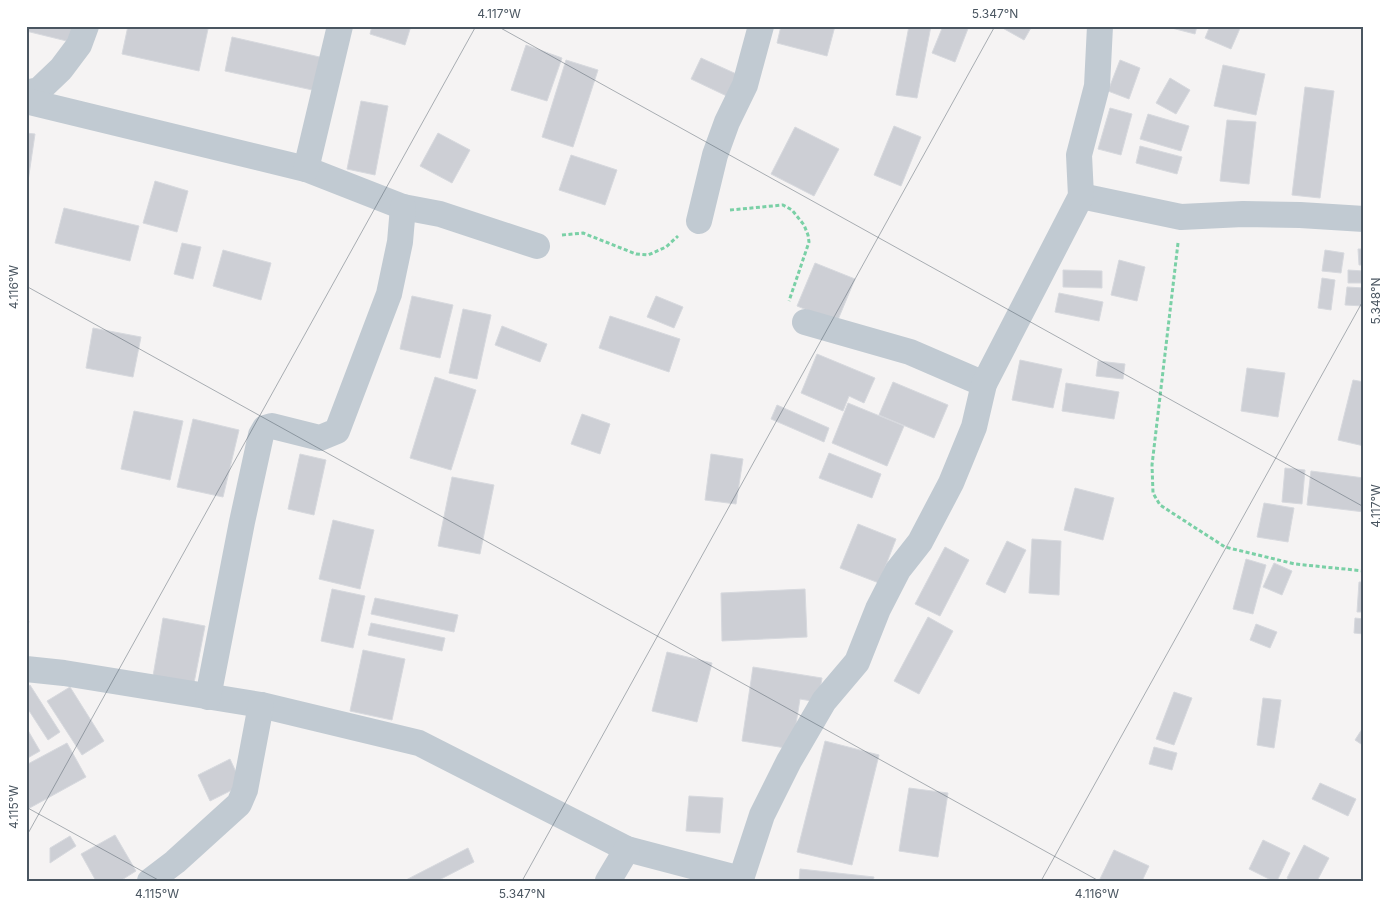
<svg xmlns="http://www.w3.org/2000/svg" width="1390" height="907" font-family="Inter,sans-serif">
	<rect width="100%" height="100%" fill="#f5f3f3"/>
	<g fill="#cdcfd5" stroke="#d7d9de">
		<path d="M 26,26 L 79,26 L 75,43 L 26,31 Z"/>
		<path d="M 128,26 L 193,26 L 208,29 L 199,71 L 122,54 Z"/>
		<path d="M 372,26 L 411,26 L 405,45 L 370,34 Z"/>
		<path d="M 781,26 L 835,26 L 827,56 L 777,43 Z"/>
		<path d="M 909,26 L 931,26 L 917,98 L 896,95 Z"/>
		<path d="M 943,26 L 969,26 L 955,62 L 932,53 Z"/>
		<path d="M 999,26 L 1032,26 L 1024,40 Z"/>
		<path d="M 1164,26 L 1197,26 L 1195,34 Z"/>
		<path d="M 1210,26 L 1241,26 L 1231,49 L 1205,38 Z"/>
		<path d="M 232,37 L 324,58 L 317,91 L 225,71 Z"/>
		<path d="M 526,45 L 562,58 L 547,101 L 511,90 Z"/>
		<path d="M 701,58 L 743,77 L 733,99 L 691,79 Z"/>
		<path d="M 566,60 L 598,70 L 573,147 L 542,137 Z"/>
		<path d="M 1120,60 L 1140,68 L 1129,99 L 1108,91 Z"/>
		<path d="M 1223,65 L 1265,74 L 1256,115 L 1214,106 Z"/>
		<path d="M 1170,78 L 1190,90 L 1176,114 L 1156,103 Z"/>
		<path d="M 1305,87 L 1334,91 L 1320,198 L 1292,195 Z"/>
		<path d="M 361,101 L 388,106 L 375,175 L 347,169 Z"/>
		<path d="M 1110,108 L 1132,114 L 1121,155 L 1098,149 Z"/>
		<path d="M 1148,114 L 1189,126 L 1181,151 L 1140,139 Z"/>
		<path d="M 1227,120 L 1256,122 L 1249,184 L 1220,181 Z"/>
		<path d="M 894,126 L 921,137 L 901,186 L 874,175 Z"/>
		<path d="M 795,127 L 839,149 L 814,196 L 771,174 Z"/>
		<path d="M 26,133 L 35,134 L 27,188 L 26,188 Z"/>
		<path d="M 438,133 L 470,150 L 452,183 L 420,166 Z"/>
		<path d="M 1140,146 L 1182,157 L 1177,174 L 1136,163 Z"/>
		<path d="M 571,155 L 617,170 L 605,205 L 559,190 Z"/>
		<path d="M 155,181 L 188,191 L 177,232 L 143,223 Z"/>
		<path d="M 64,208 L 139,226 L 130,261 L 55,243 Z"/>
		<path d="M 182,243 L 201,247 L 193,279 L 174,274 Z"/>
		<path d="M 1358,249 L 1364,249 L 1364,265 L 1359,265 Z"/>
		<path d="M 223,250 L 271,263 L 261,300 L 213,286 Z"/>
		<path d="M 1325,250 L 1344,253 L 1341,273 L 1322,271 Z"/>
		<path d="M 1119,260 L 1145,267 L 1137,301 L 1111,295 Z"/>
		<path d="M 815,263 L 855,279 L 837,322 L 797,306 Z"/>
		<path d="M 1063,270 L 1102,271 L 1102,288 L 1063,287 Z"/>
		<path d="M 1348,270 L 1364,271 L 1364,283 L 1348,283 Z"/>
		<path d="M 1322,278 L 1335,280 L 1331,310 L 1318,308 Z"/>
		<path d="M 1347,287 L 1364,288 L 1364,306 L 1345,305 Z"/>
		<path d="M 1059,293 L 1103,302 L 1099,321 L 1055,312 Z"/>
		<path d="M 412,296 L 453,305 L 440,358 L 400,349 Z"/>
		<path d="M 656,296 L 683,307 L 674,328 L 647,317 Z"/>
		<path d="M 463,309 L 491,315 L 477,379 L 449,373 Z"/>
		<path d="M 610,316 L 680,339 L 669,372 L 599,348 Z"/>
		<path d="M 502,326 L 547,344 L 540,362 L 495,345 Z"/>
		<path d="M 93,328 L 141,337 L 133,377 L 86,368 Z"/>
		<path d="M 817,354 L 875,378 L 864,403 L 849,396 L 843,411 L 801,393 Z"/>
		<path d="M 1020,360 L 1062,369 L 1053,408 L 1012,400 Z"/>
		<path d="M 1098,361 L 1125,364 L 1123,379 L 1096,376 Z"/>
		<path d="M 1247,368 L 1285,373 L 1278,417 L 1241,411 Z"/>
		<path d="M 435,377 L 476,390 L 451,470 L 410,458 Z"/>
		<path d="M 1353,380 L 1364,382 L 1364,446 L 1338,440 Z"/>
		<path d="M 893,382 L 948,405 L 934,438 L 879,415 Z"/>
		<path d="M 1066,383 L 1119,392 L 1114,419 L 1062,411 Z"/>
		<path d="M 848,403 L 904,426 L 887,466 L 832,443 Z"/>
		<path d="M 777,405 L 829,428 L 824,442 L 771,419 Z"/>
		<path d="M 134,411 L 183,421 L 170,480 L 121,469 Z"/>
		<path d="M 582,414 L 610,424 L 600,454 L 571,444 Z"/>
		<path d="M 193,419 L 239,430 L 223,497 L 177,487 Z"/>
		<path d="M 829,453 L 881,474 L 872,498 L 819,478 Z"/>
		<path d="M 300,454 L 326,460 L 314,515 L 288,509 Z"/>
		<path d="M 711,454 L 743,459 L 736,504 L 705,500 Z"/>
		<path d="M 1285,468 L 1305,470 L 1302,504 L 1282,502 Z"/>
		<path d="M 1311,471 L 1364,478 L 1364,512 L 1307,505 Z"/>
		<path d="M 452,477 L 494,485 L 480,554 L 438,546 Z"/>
		<path d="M 1075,488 L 1114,498 L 1103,540 L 1064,530 Z"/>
		<path d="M 1264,503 L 1294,508 L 1288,542 L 1257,537 Z"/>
		<path d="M 333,520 L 374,530 L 360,589 L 319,579 Z"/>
		<path d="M 858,524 L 896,539 L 879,583 L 840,568 Z"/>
		<path d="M 1032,539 L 1061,541 L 1059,595 L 1029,593 Z"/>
		<path d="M 1007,541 L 1026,550 L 1005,593 L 986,584 Z"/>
		<path d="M 945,547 L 969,560 L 940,616 L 915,604 Z"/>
		<path d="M 1246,559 L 1266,565 L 1253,614 L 1233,609 Z"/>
		<path d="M 1274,563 L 1292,571 L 1282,595 L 1263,587 Z"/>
		<path d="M 1359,582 L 1364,582 L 1364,612 L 1357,612 Z"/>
		<path d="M 332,589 L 365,596 L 353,648 L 321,641 Z"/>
		<path d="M 805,589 L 807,637 L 722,641 L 721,593 Z"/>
		<path d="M 375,598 L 458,615 L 454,632 L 371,614 Z"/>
		<path d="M 928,617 L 953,631 L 919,694 L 894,681 Z"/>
		<path d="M 163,618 L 205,626 L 194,683 L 153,676 Z"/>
		<path d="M 1355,618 L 1364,619 L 1364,634 L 1354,633 Z"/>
		<path d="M 26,620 L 29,621 L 26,637 Z"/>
		<path d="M 371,623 L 445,638 L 442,651 L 368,635 Z"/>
		<path d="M 1256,624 L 1277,632 L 1270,648 L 1250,640 Z"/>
		<path d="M 363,650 L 405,659 L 392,720 L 350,711 Z"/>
		<path d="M 667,652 L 712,663 L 697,722 L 652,711 Z"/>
		<path d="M 753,667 L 822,678 L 818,702 L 800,699 L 792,749 L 742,741 Z"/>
		<path d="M 30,685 L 60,732 L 48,740 L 26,706 L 26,688 Z"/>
		<path d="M 70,687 L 104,741 L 82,755 L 47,701 Z"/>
		<path d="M 1174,692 L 1192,698 L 1174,745 L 1156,739 Z"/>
		<path d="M 1263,698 L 1281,700 L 1274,748 L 1257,745 Z"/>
		<path d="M 1364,726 L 1364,746 L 1355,740 Z"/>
		<path d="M 26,727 L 40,751 L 26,759 Z"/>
		<path d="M 825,741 L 879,755 L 852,865 L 797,852 Z"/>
		<path d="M 67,743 L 86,777 L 26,810 L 26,765 Z"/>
		<path d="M 1154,747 L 1177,753 L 1172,770 L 1149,764 Z"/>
		<path d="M 230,759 L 242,785 L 210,801 L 198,775 Z"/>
		<path d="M 1320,783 L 1356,799 L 1348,816 L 1312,799 Z"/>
		<path d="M 909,788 L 948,793 L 938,857 L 899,851 Z"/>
		<path d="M 689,796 L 723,798 L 720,833 L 686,831 Z"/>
		<path d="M 115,835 L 136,871 L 120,881 L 96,881 L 81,854 Z"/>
		<path d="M 70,836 L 76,846 L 50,863 L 50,848 Z"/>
		<path d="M 1263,840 L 1290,853 L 1277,881 L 1273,881 L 1249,869 Z"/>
		<path d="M 1304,845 L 1329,858 L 1317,881 L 1291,881 L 1287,878 Z"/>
		<path d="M 468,848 L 474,862 L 437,881 L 404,881 Z"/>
		<path d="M 1114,850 L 1149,866 L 1142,881 L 1099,881 Z"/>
		<path d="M 800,869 L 874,877 L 873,881 L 799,881 Z"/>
	</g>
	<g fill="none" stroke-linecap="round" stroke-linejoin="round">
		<g stroke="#7ad0a6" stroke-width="3" stroke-dasharray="4 2.5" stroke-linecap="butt">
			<path d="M 730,210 L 783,205 L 792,210 L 804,225 L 808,235 L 809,242 L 789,301"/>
			<path d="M 562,235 L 583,233 L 636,254 L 648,255 L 666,247 L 678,236"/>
			<path d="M 1178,243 L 1152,465 L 1153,493 L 1160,505 L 1225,547 L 1295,564 L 1364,571"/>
		</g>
		<g stroke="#c1cad2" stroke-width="26">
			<path d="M 26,93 L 39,90 L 61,69 L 79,45 L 86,26"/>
			<path d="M 26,101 L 306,169 L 403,207 L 440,214 L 537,246"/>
			<path d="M 306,169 L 340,26"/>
			<path d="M 1081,196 L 1181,217 L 1243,214 L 1300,215 L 1364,219"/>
			<path d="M 699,221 L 715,155 L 727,122 L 745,85 L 761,26"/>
			<path d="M 805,322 L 910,352 L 984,384"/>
			<path d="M 26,669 L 64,673 L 261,705 L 419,743 L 627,849 L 741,879 L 762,815 L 789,761 L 824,701 L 857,662 L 878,609 L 898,570 L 920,542 L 951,483 L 974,427 L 984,384 L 1081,196 L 1079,155 L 1097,86 L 1100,26"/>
			<path d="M 208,697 L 242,522 L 261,435 L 265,428 L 272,426 L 320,438 L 337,431 L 389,294 L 400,242 L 403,207"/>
			<path d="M 150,881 L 175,862 L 239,804 L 245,790 L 261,705"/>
			<path d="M 608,881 L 627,849"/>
		</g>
	</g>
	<path fill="none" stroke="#4a5661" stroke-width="1" stroke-opacity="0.45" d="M 497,26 L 1364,507M 26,286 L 1099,881M 26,807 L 160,881M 26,837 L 476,26M 522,881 L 995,26M 1041,881 L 1364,299"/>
	<rect width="1390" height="907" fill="none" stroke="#ffffff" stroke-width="55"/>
	<rect x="28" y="28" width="1334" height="852" fill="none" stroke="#4a5661" stroke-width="2"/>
	<g font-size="12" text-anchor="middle" fill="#4a5661">
		<text x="499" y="18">4.117°W</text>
		<text x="995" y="18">5.347°N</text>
		<text transform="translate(14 287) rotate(-90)" y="4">4.116°W</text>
		<text transform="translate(1376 301) rotate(-90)" y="4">5.348°N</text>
		<text transform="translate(1376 506) rotate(-90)" y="4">4.117°W</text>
		<text transform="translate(14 807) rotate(-90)" y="4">4.115°W</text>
		<text x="157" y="898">4.115°W</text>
		<text x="522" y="898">5.347°N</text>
		<text x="1097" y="898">4.116°W</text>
	</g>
</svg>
